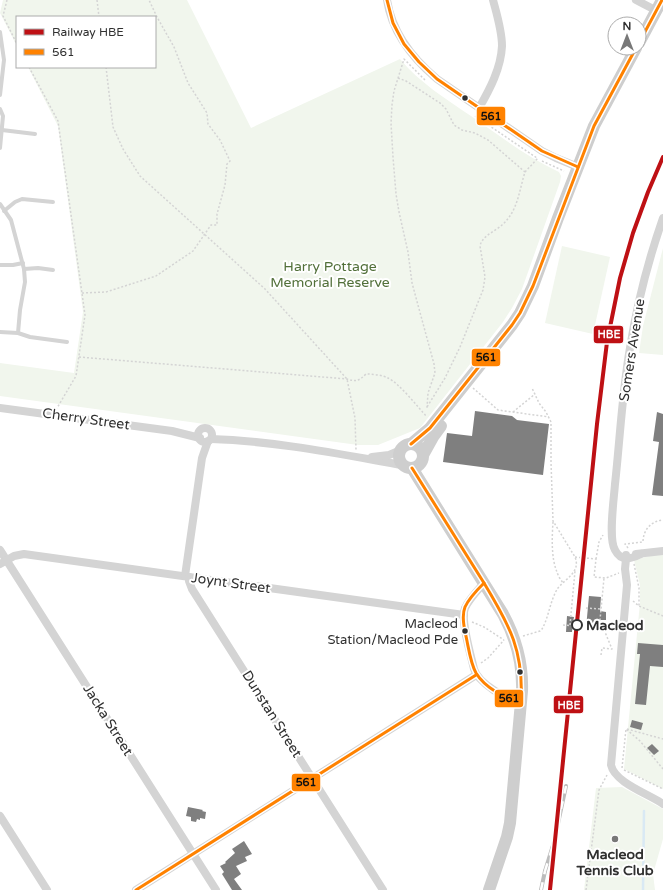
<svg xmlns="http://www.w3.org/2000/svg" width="663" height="890" font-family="'Varela Round',sans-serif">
	<rect width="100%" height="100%" fill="#fff"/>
	<g fill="#f1f6ed">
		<path d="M 3,0 L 187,0 L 251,128 L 400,59 C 420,83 446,99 471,116 C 500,136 527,157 559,172 L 561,176 L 560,182 L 522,289 L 512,308 L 503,322 L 420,428 L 378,445 L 358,445 L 0,396 L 0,363 L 74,373 L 83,312 L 58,126 L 28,67 L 155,67 L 155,17 L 17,17 L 17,46 L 0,13 Z"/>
		<path d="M 562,246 L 610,257 L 593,334 L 545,323 Z"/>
		<path d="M 663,248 L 663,355 L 639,353 L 643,326 Z"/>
		<path d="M 653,555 L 663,555 L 663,789 L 624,769 L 640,603 L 640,585 L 634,560 Z"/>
		<path d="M 622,787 L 663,809 L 663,839 L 653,874 L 655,890 L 584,890 L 596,788 Z"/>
	</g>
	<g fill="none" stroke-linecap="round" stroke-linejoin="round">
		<path stroke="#d9e9f4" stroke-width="2.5" d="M 643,890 L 644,811"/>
	</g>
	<g fill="#7f7f7f">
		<path d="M 475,411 L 512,416 L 517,420 L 549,424 L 543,475 L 443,462 L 447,433 L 472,436 Z"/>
		<path d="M 657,412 L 663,414 L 663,496 L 652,495 L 659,442 L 653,441 Z"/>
		<path d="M 589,596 L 601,597 L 600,611 L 606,612 L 606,620 L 596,620 L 595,630 L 589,630 L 589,628 L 586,628 Z"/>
		<path d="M 567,616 L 574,617 L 572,632 L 566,632 Z"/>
		<path d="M 638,643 L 663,645 L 663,667 L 650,666 L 646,705 L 635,704 L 640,654 L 637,654 Z"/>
		<path d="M 632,720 L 643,723 L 641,730 L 630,727 Z"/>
		<path d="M 652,744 L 659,751 L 654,755 L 647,748 Z"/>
		<path d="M 188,807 L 203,810 L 202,811 L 206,812 L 205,819 L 200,818 L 200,820 L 197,819 L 196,822 L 191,821 L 191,817 L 186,816 Z"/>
		<path d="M 244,841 L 252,854 L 245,857 L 247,861 L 236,866 L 241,874 L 234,879 L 242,890 L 232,890 L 222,874 L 224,872 L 220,866 L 226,863 L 225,862 L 235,853 L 232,849 Z"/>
	</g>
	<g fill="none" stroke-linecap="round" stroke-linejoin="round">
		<g stroke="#d4d4d4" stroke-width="1.5" stroke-dasharray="2 2" stroke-linecap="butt">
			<path d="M 7,0 L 3,16 L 17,44"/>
			<path d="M 97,0 L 99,17"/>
			<path d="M 29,67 L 58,121 L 85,315 L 76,376 L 57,408"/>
			<path d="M 106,67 L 113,127 L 123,149 L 140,176 L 265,289 L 347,379 L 355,418 L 356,450"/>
			<path d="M 398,78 L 406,81 L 440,103 L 446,109 L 454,125 L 462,130 L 475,133 L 488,140 L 525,172 C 519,191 518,211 502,225 C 494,232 482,236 480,246 L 485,277 L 483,290 L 460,347 L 445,378 L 427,407"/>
			<path d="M 425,80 L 404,59 L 394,91 L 392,105 L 391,123 L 393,157 L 396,194 L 399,212 L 408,252 L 412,283 L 434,364 L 435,373 L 428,393 L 427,408"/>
			<path d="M 475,116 L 537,158"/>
			<path d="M 542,161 L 564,171"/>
			<path d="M 525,172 L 538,158"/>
			<path d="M 82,293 L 106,292 L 156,276 L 193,251 L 211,225 L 217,225 L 217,214 L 225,185 L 227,164 L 230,161 L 220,140 L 208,124 L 207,113 L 188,83 L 174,47 L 157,17 L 149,0"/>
			<path d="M 79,357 L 347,379 C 356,382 359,381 366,374 C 373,374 382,375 388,378 C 400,384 417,406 427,417"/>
			<path d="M 473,388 L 498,410 L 549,417"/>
			<path d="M 513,412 L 535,394"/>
			<path d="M 553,522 C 552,537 551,558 557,572 C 558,576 561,580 563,583"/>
			<path d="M 628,548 L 625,544 L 643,542 C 643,530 651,521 663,520"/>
			<path d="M 575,557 L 596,559 L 594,577 L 606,578 L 619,573"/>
			<path d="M 596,559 L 599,542 L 603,535"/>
			<path d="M 634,564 L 639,588 L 639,606"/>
			<path d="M 633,601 L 639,606 L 663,616"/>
			<path d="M 586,608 L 601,609"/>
			<path d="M 472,622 L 484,627 L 504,640"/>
			<path d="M 563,625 L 575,626"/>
			<path d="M 570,625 L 575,571"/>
			<path d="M 523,636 L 540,631 L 542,629 C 549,617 550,600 558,588 C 566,578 581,572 575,557 L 553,521 L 551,462 L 551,422 L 546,412 L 539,403 L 532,388"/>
			<path d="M 601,655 L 602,648 L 612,649 L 600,620 L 604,578"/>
			<path d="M 481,663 L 488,658 L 504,640"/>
			<path d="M 627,729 L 663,739"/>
			<path d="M 622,768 L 626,729 L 640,741 L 663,769"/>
			<path d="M 624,770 L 663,789"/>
			<path d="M 586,890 L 599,790 L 607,775"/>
		</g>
		<g stroke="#d4d4d4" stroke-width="4">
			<path d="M 0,32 L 4,60 L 0,95"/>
			<path d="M 0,109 L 3,116 L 0,148"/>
			<path d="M 2,130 L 35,134"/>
			<path d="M 0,204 L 11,220 L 24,269 L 25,282 L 20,310 L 18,333"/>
			<path d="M 4,211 L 15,202 L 22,199 L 53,202"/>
			<path d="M 0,265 L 13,265 L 23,263"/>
			<path d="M 24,269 L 38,268 L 53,270"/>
			<path d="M 0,332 L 18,333 L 30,337 L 67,342"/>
		</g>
		<g stroke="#d4d4d4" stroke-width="8">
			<path d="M 387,0 C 392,33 412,58 437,79 L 542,151 L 556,158 L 578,167"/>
			<path d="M 636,0 L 657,11"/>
			<path d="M 479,108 C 490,89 501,68 502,46 C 502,31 497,15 493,0"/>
			<path d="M 0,408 L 172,431 L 200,438"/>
			<circle cx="205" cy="435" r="7"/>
			<path d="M 211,439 C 275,441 339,454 402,465"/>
			<path d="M 372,457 L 389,455 L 401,450"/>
			<path d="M 0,550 L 216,890"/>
			<path d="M 636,554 L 663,551"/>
			<path d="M 641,554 C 631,559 621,562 615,550 C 608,539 614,499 615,484 C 620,439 622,393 630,348 C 637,304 648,261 663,218"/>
			<path d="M 626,555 L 626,559 L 625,569 L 627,585 L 611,765 C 615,783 649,794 663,804"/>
			<path d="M 0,564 L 14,556 L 24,554 L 464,615"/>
			<path d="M 185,576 L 202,458 L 208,441"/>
			<path d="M 189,577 L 189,581 L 192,589 L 383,890"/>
			<path d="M 484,583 C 478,590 469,599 465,608 C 460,620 471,655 474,669 C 478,683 507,700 521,703"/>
			<path d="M 0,816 L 47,890"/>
			<path d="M 136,890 L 476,675"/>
		</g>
		<g stroke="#cecece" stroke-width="12">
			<path d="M 639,43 L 662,0"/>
			<path d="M 411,444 L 430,428 L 512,325 L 520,313 L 533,286 L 558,218 L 594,126 L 636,48"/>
			<circle cx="411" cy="456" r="12"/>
			<path d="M 423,455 L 433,437 L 441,426"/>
			<path d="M 412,468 L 503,614 C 516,638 523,663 522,691 L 510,823 L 507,837 L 489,890"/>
		</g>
		<g stroke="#bcbcbc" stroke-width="4">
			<g id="rail">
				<path d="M 545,871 L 554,842 L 566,786"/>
				<path d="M 541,890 L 545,871"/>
			</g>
		</g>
		<use href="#rail" stroke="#fff" stroke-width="2.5" stroke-dasharray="8" stroke-linecap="butt"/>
		<g stroke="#fff" stroke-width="6">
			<g id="bus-1">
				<path d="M 387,0 L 393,23 L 404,44 L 419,62 L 437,79 L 542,151 L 578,167"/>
				<path d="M 639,43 L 662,0"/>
				<path d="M 411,444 L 430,428 L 512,325 L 520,313 L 533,286 L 594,126 L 636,48"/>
				<path d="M 412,468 L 484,583"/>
				<path d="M 484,583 C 510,626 524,651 521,703 C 505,698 485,688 476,673 C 471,664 469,651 467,641 C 465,631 461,617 465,607 C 469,598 477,590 484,583 Z"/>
				<path d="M 136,890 L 476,675"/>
			</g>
		</g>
		<use href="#bus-1" stroke="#ff8200" stroke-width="3"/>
		<g stroke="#fff" stroke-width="7">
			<path id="rail-1" d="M 550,890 L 597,424 L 607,342 L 620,278 L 633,233 L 648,192 L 663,157"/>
		</g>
		<use href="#rail-1" stroke="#be1014" stroke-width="4"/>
	</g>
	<g fill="#303030" stroke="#fff" stroke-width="1.5">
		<circle cx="465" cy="98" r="3.5"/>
		<circle cx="465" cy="631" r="3.5"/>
		<circle cx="520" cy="672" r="3.5"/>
	</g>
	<circle fill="#fff" stroke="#303030" stroke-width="2" cx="577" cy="625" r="5"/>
	<circle fill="#787878" stroke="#fff" stroke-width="1.5" cx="615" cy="839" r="4"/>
	<g text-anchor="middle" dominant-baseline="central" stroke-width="4" stroke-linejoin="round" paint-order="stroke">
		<g font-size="13" fill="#303030" stroke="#fff" text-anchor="end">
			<text x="458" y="624">Macleod<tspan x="458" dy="16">Station/Macleod Pde</tspan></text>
		</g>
		<g font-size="14" fill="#52703a" stroke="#fff">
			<text x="330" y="266">Harry Pottage<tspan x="330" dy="16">Memorial Reserve</tspan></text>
		</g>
		<g font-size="14" fill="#303030" stroke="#fff">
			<text transform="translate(632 350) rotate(-81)">Somers Avenue</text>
			<text transform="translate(86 419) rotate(8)">Cherry Street</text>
			<text transform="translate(231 583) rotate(8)">Joynt Street</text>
			<text transform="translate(272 714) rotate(58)">Dunstan Street</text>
			<text transform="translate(108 720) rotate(58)">Jacka Street</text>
		</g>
		<g font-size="14" font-weight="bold" fill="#303030" stroke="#fff" text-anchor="start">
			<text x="586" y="625">Macleod</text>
		</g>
		<g font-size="14" font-weight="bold" fill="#303030" stroke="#fff">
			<text x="615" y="854">Macleod<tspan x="615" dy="16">Tennis Club</tspan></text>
		</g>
	</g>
	<g stroke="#fff" stroke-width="1.5">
		<rect x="476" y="106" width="30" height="20" rx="4" fill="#ff8200"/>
		<rect x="593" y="325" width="31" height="19" rx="4" fill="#be1014"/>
		<rect x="471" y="348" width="30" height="19" rx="4" fill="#ff8200"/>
		<rect x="494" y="689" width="30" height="19" rx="4" fill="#ff8200"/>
		<rect x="553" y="695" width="31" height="19" rx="4" fill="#be1014"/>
		<rect x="291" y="773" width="30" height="19" rx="4" fill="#ff8200"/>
	</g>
	<g font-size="11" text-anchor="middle" font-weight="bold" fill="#fff">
		<text x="609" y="338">HBE</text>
		<text x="569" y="709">HBE</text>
	</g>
	<g font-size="11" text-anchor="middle" font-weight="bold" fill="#111">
		<text x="491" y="120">561</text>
		<text x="486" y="361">561</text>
		<text x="509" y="702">561</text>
		<text x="306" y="786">561</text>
	</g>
	<rect x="16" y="16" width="140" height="52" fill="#ffffff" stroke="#acacac"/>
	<rect x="24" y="29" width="20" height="6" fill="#be1014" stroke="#acacac"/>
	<text x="52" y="36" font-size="12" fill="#303030">Railway HBE</text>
	<rect x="24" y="49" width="20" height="6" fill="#ff8200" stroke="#acacac"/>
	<text x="52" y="56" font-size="12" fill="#303030">561</text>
	<g transform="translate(627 36)"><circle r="19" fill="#ffffff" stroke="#acacac"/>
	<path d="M0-3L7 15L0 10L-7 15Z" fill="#787878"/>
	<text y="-6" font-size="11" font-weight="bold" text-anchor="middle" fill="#303030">N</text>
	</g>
</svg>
